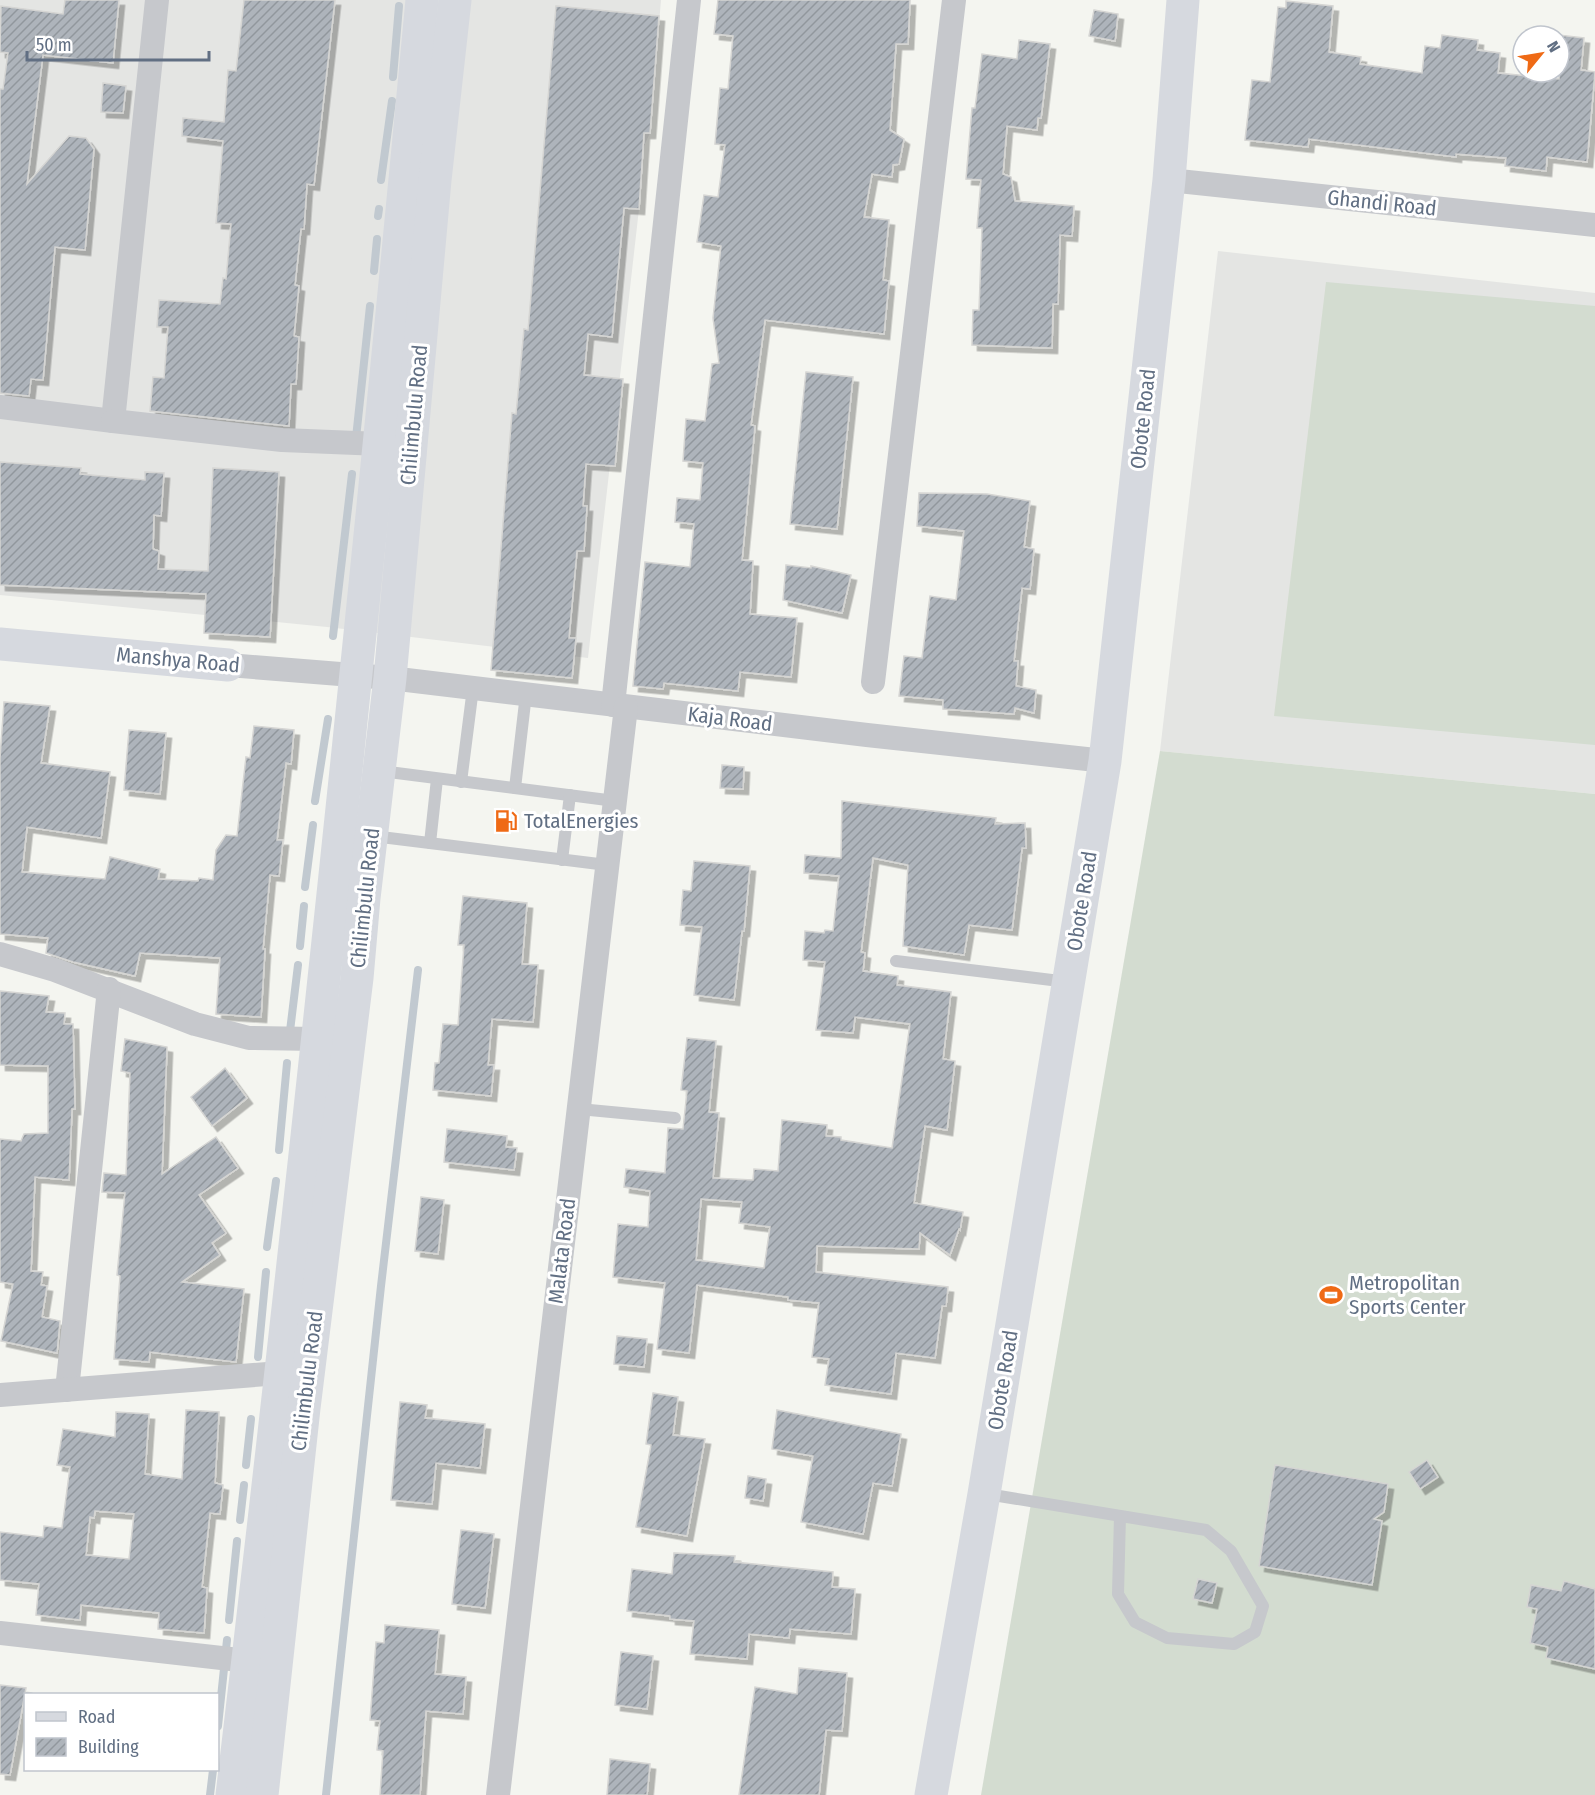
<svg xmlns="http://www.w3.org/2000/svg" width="1595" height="1795" font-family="'Fira Sans Condensed',sans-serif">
	<defs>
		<pattern id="building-hatch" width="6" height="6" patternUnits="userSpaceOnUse" patternTransform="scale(1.5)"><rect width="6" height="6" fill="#aeb4bb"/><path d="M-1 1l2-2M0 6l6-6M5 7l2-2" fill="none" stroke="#91979d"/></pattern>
		<filter id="shadow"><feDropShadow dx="5.5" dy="5.5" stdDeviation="0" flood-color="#0004"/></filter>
	</defs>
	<rect width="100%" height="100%" fill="#f4f5f0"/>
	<g fill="#e4e5e3">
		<path d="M 0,0 L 661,0 L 650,133 L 643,148 L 639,209 L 588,658 L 327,627 L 0,595 Z"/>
		<path d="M 1218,251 L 1595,293 L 1595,794 L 1160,751 Z"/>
	</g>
	<g fill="#d3dcd0">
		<path d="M 1326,282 L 1595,306 L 1595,745 L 1274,716 Z"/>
		<path d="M 1160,751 L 1595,794 L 1595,1795 L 981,1795 Z"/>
	</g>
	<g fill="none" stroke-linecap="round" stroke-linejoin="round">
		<g stroke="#c1c9d0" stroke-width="8">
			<path d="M 393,77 L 399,6"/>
			<path d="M 381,180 L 392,101"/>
			<path d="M 378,216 L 379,209"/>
			<path d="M 374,271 L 377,239"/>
			<path d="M 356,438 L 370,306"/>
			<path d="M 333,636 L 352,474"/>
			<path d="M 315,801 L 328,719"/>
			<path d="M 305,887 L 313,825"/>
			<path d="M 300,946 L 304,906"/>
			<path d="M 290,1031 L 298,965"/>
			<path d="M 279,1150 L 287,1063"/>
			<path d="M 267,1247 L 276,1181"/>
			<path d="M 258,1357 L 266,1272"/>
			<path d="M 246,1465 L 251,1419"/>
			<path d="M 240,1520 L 244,1485"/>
			<path d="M 229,1620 L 237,1541"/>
			<path d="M 218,1726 L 227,1640"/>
			<path d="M 210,1795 L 213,1770"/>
			<path d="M 326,1795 L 381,1286 L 418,970"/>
		</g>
	</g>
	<g fill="url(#building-hatch)" stroke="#d5d5d3" stroke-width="1.5" fill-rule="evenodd" filter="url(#shadow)">
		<path d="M 65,0 L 119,0 L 113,63 L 43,55 L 27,184 L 69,136 L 86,138 L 94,149 L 85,250 L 55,247 L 43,380 L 31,379 L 29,396 L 0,393 L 0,89 L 3,89 L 8,53 L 0,52 L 1,6 L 63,14 Z"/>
		<path d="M 244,0 L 335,0 L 314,185 L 307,184 L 304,229 L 301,229 L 295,285 L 299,286 L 294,336 L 299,337 L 296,384 L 291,384 L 289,426 L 150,411 L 153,377 L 164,378 L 168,327 L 157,327 L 159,300 L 220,304 L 223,278 L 226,279 L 231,224 L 216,223 L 223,141 L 182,136 L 183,118 L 224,122 L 228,70 L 236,71 Z"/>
		<path d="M 718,0 L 910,0 L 908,44 L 896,44 L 890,130 L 904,139 L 899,164 L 893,165 L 892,177 L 872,174 L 864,217 L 889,220 L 883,280 L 889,281 L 884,334 L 765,320 L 751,425 L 755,426 L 742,560 L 753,561 L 750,614 L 797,618 L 791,677 L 740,672 L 738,691 L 664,683 L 663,689 L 633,686 L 645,562 L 690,567 L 694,524 L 675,522 L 677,498 L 700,500 L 703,463 L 683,461 L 686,419 L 705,421 L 712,364 L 719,363 L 713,318 L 721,246 L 697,242 L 704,195 L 718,197 L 725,145 L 715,144 L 720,88 L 728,89 L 733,36 L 714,34 Z"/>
		<path d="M 1286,1 L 1333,6 L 1329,52 L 1361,57 L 1360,64 L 1422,73 L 1425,46 L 1440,48 L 1442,35 L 1478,40 L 1477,50 L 1500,53 L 1498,73 L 1559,79 L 1559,35 L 1584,38 L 1581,70 L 1595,72 L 1587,162 L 1547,157 L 1546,171 L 1505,166 L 1506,158 L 1456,154 L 1456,157 L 1309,139 L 1308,147 L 1245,140 L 1252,80 L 1270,82 L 1278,7 L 1286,8 Z"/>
		<path d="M 556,6 L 659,16 L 650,133 L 644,133 L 639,209 L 624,208 L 612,337 L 588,334 L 584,375 L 623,379 L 615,466 L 586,464 L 583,506 L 587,506 L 584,551 L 577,551 L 569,638 L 576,638 L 572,678 L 491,670 L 512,413 L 516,414 L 524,329 L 528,330 Z"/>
		<path d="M 1094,10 L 1118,14 L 1115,41 L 1089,36 Z"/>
		<path d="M 1019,40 L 1050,44 L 1041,118 L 1038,118 L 1037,130 L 1007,126 L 1003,174 L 1011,177 L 1015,201 L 1074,206 L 1072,236 L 1060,235 L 1058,304 L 1053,304 L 1052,348 L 972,345 L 973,310 L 979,310 L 982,228 L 977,228 L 981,180 L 966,179 L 972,108 L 975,108 L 982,54 L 1017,59 Z"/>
		<path d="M 103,83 L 126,86 L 123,113 L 101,112 Z"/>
		<path d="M 806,372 L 853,377 L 837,529 L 790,524 Z"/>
		<path d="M 0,462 L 81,468 L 80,474 L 145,480 L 145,472 L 164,473 L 161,516 L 154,515 L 153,549 L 159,551 L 158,569 L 208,571 L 213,468 L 279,472 L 270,637 L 204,633 L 206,594 L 0,585 Z"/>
		<path d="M 919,493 L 987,494 L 1030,501 L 1024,547 L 1034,549 L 1030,589 L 1022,588 L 1014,661 L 1018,661 L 1016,686 L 1036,690 L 1034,713 L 1015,708 L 1014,714 L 943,709 L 943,700 L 899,696 L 904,656 L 922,658 L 930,596 L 956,600 L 964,531 L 917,526 Z"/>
		<path d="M 786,565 L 811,568 L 811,566 L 851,575 L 842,613 L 783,600 Z"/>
		<path d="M 4,702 L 50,706 L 41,763 L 110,772 L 101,838 L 27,827 L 22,872 L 105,879 L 110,857 L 160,869 L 158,879 L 198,881 L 199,878 L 213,880 L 216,850 L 226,835 L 237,836 L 246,757 L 250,758 L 254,726 L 294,730 L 291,764 L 286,763 L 277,840 L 283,840 L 279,876 L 270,875 L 263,949 L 265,949 L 261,1017 L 216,1014 L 220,958 L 140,953 L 135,976 L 73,962 L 46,953 L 48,938 L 0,934 L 0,758 Z"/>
		<path d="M 129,730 L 166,733 L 160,794 L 124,790 Z"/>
		<path d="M 722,765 L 744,767 L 743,789 L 720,788 Z"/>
		<path d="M 842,801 L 996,818 L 995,824 L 1025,823 L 1026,848 L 1022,848 L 1012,930 L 969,925 L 964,955 L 903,946 L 908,865 L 873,858 L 861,952 L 865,953 L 863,971 L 898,976 L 897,985 L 951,992 L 943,1059 L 955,1061 L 947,1130 L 925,1126 L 914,1203 L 963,1212 L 960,1230 L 959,1229 L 950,1255 L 920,1233 L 919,1249 L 817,1246 L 816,1272 L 948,1287 L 946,1306 L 942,1306 L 935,1358 L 896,1353 L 891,1394 L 825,1385 L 829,1359 L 812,1357 L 819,1303 L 788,1300 L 788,1297 L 697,1285 L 689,1353 L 657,1349 L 665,1283 L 613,1277 L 618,1224 L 648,1227 L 650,1191 L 624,1187 L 626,1169 L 665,1173 L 668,1128 L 683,1129 L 687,1091 L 681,1090 L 687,1038 L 716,1041 L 709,1112 L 719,1113 L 713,1178 L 753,1180 L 754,1169 L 778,1171 L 782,1120 L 827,1125 L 826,1136 L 841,1137 L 841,1140 L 892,1148 L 910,1024 L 855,1017 L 853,1033 L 816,1030 L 825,962 L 803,960 L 805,931 L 824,933 L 825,930 L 833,931 L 839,876 L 804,873 L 805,855 L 841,858 ZM 701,1199 L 742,1202 L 739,1223 L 770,1227 L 764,1268 L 696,1260 Z"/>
		<path d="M 694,861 L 750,866 L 744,931 L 742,931 L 734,1000 L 694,995 L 702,927 L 680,925 L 683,890 L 691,891 Z"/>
		<path d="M 463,896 L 527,903 L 522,964 L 538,965 L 533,1022 L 492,1019 L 488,1065 L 494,1065 L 491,1096 L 433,1090 L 435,1063 L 439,1063 L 443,1024 L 458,1025 L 464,945 L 458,945 Z"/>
		<path d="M 0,991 L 49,996 L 46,1012 L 65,1013 L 64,1024 L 73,1024 L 75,1109 L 72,1109 L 69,1180 L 35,1177 L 31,1271 L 43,1272 L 41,1285 L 47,1286 L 42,1317 L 60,1321 L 57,1353 L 1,1341 L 13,1284 L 0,1282 L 0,1139 L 21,1141 L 24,1134 L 48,1133 L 48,1066 L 0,1065 Z"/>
		<path d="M 125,1039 L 167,1047 L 162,1174 L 216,1137 L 238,1168 L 199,1195 L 226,1233 L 212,1243 L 220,1255 L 182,1282 L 244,1289 L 236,1362 L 150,1352 L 149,1362 L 114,1359 L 120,1276 L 117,1275 L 125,1193 L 102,1192 L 104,1173 L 126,1175 L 130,1073 L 121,1071 Z"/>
		<path d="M 225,1068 L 247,1098 L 212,1126 L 191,1097 Z"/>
		<path d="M 447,1129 L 507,1136 L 506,1147 L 517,1148 L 514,1170 L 444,1162 Z"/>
		<path d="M 421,1197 L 444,1200 L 438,1254 L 415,1251 Z"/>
		<path d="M 617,1336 L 647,1339 L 644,1367 L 614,1364 Z"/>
		<path d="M 653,1393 L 678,1397 L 673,1435 L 705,1439 L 687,1536 L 636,1527 L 651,1445 L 646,1444 Z"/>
		<path d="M 400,1402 L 427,1405 L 425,1418 L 485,1424 L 480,1468 L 436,1463 L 432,1504 L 391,1500 Z"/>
		<path d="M 186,1410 L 219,1412 L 215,1483 L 223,1485 L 220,1514 L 210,1513 L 202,1587 L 207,1588 L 204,1633 L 158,1629 L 159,1613 L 81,1605 L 80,1620 L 36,1615 L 39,1584 L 0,1580 L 0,1532 L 43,1537 L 44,1526 L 62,1528 L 70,1467 L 57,1465 L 63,1429 L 115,1437 L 116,1412 L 149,1414 L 145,1474 L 182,1479 ZM 95,1511 L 134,1514 L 129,1559 L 86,1555 L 90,1517 L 94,1518 Z"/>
		<path d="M 777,1410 L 901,1434 L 892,1486 L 873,1483 L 863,1534 L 801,1522 L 813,1456 L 772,1449 Z"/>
		<path d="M 1427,1460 L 1438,1477 L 1420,1489 L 1409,1472 Z"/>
		<path d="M 1275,1465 L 1388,1484 L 1384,1512 L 1374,1519 L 1382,1521 L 1372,1585 L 1259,1566 Z"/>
		<path d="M 748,1476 L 766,1479 L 763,1501 L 745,1498 Z"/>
		<path d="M 461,1530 L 494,1534 L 485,1608 L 452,1604 Z"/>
		<path d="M 674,1553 L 735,1556 L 734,1562 L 833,1572 L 832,1587 L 855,1589 L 851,1634 L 790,1629 L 789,1638 L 749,1634 L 747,1659 L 690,1654 L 694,1621 L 670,1619 L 670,1616 L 627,1611 L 632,1569 L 672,1574 Z"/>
		<path d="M 1198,1579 L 1217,1583 L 1212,1603 L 1193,1599 Z"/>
		<path d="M 1564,1581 L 1595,1589 L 1595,1669 L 1546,1658 L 1548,1647 L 1530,1643 L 1537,1609 L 1527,1607 L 1531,1585 L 1561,1591 Z"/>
		<path d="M 385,1625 L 439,1630 L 435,1674 L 466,1677 L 463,1714 L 426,1711 L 420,1795 L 380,1795 L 383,1751 L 377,1750 L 380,1721 L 370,1720 L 376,1642 L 384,1643 Z"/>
		<path d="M 621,1652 L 653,1656 L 647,1709 L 615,1705 Z"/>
		<path d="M 799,1668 L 847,1673 L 842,1731 L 826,1730 L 819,1795 L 739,1795 L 755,1687 L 797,1694 Z"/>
		<path d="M 0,1685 L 26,1688 L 10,1775 L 0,1774 Z"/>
		<path d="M 610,1759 L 650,1764 L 647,1795 L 607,1795 Z"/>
	</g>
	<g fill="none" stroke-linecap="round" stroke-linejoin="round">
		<g stroke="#c6c8cc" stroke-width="12">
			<path d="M 381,771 L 615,801"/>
			<path d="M 461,782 L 473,688"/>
			<path d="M 515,788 L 526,694"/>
			<path d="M 373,836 L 607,865"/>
			<path d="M 430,843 L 437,779"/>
			<path d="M 562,860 L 570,795"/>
			<path d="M 896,961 L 1068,982"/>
			<path d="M 579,1109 L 675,1118"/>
			<path d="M 987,1494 L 1206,1530 L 1231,1551 L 1263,1606 L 1255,1632 L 1234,1644 L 1167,1638 L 1135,1622 L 1118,1594 L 1120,1516"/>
		</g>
		<g stroke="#c6c8cc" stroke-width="24">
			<path d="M 1169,180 L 1595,225"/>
			<path d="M 0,407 L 113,421 L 157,0"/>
			<path d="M 113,421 L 282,440 L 381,444"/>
			<path d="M 228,665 L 390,678 L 867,735 L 1105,761"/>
			<path d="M 873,682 L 954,0"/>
			<path d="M 613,705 L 689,0"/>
			<path d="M 0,954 L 55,970 L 195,1024 L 249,1038 L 317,1039"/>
			<path d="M 67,1390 L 109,989"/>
			<path d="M 0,1395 L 280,1373"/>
			<path d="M 0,1633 L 248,1661"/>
			<path d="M 498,1795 L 626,707"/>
		</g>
		<g stroke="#d6d9df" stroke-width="33">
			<path d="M 0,644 L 228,665"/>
			<path d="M 232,1795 C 303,1197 366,599 422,0"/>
			<path d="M 262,1795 L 304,1408 L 357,978 L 364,898 L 390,678 L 435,180 L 455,0"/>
			<path d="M 931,1795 L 984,1494 L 1105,761 L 1169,180 L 1183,0"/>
		</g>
	</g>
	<defs>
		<g id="fuel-bare" transform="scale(1.8)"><path d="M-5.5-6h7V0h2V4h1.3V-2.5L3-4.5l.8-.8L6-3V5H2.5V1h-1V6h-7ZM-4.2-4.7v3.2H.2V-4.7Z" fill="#ef6a15" stroke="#fff" stroke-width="2.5" paint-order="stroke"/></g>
		<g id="stadium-bare" transform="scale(1.8)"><path d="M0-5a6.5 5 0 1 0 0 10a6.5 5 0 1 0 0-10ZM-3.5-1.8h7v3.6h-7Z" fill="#ef6a15" stroke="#fff" stroke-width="2.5" paint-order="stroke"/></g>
	</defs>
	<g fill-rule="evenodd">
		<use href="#fuel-bare" x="506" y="821"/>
		<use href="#stadium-bare" x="1331" y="1295"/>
	</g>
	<g text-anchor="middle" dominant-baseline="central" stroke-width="6" stroke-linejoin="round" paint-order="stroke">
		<g font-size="21" fill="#616f83" stroke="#fff">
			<text transform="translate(1382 203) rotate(6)">Ghandi Road</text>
			<text transform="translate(414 415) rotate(-85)">Chilimbulu Road</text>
			<text transform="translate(1143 419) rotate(-84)">Obote Road</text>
			<text transform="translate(178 660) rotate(5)">Manshya Road</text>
			<text transform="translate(730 719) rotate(7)">Kaja Road</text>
			<text transform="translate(365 898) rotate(-84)">Chilimbulu Road</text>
			<text transform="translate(1082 901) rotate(-81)">Obote Road</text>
			<text transform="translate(562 1251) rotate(-83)">Malata Road</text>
			<text transform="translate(1003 1380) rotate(-81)">Obote Road</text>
			<text transform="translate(307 1381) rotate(-83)">Chilimbulu Road</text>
		</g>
		<g font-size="21" fill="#616f83" stroke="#fff" text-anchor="start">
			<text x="524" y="821">TotalEnergies</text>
			<text x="1349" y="1283">Metropolitan<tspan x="1349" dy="24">Sports Center</tspan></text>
		</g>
	</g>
	<rect x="24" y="1693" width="195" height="78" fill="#ffffff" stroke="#c0c5cd" stroke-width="1.5"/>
	<rect x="36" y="1712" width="30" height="9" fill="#d6d9df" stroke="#c0c5cd" stroke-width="1.5"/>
	<text x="78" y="1723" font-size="18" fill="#616f83">Road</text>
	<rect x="36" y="1738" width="30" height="18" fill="url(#building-hatch)" stroke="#c0c5cd" stroke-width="1.5"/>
	<text x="78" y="1753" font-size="18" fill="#616f83">Building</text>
	<g transform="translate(1541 54) rotate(60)"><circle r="28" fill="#ffffff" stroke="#c0c5cd" stroke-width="1.5"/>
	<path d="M0-4.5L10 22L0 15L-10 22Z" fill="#ef6a15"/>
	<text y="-9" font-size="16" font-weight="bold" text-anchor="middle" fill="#616f83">N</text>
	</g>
	<path d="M27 51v9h182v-9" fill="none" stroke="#616f83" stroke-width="3"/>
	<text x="36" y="51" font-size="18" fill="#616f83" stroke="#ffffff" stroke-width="4.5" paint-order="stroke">50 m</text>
</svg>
